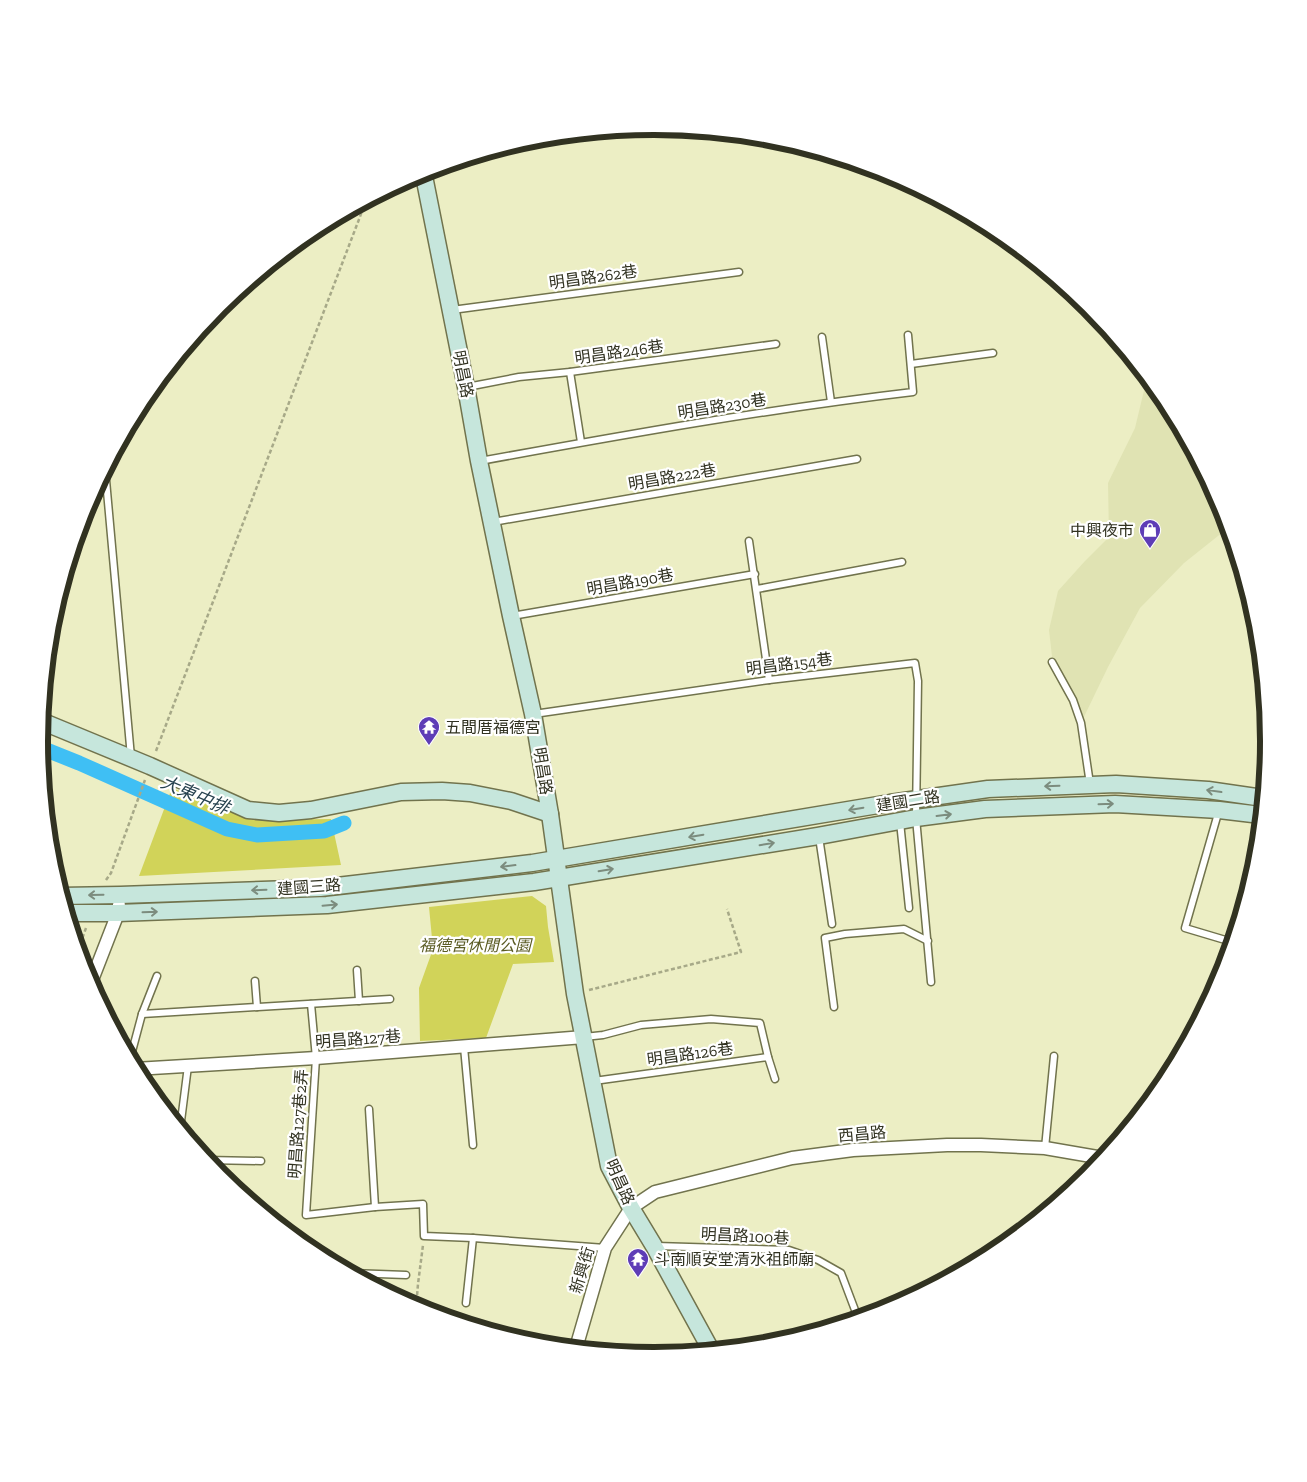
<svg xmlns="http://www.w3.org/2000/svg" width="1307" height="1482" font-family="'Zilla Slab','Noto Sans TC',serif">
	<rect width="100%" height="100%" fill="#eceec4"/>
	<path fill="#e0e3b3" d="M 1147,378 L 1165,400 L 1222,506 L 1228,528 L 1184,563 L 1140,608 L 1108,667 L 1081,723 L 1053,665 L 1049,630 L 1058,591 L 1085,561 L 1109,537 L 1108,483 L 1135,428 Z"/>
	<g fill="#d1d359">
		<path d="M 172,788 L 252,820 L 331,819 L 341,865 L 139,876 Z"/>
		<path d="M 532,896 L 546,906 L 548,927 L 554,962 L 513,964 L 486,1038 L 420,1041 L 419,988 L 433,949 L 429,907 Z"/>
	</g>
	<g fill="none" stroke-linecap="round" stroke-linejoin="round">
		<path stroke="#3fbff4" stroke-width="15" d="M 39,747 L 79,763 L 227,829 L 257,835 L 324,831 L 344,823"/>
		<g stroke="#71734d" stroke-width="9">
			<g id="lane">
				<path d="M 452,310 L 739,272"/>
				<path d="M 822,337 L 831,402"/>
				<path d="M 911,364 L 993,353"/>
				<path d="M 570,372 L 581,442"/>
				<path d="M 467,387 L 519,377 L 570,372 L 776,344"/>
				<path d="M 480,461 C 623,435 768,409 913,392 L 908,335"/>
				<path d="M 105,469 L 131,757"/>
				<path d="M 493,522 L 857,459"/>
				<path d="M 749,541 L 769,680"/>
				<path d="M 757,589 L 902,562"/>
				<path d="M 512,616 L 755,574"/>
				<path d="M 1052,662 L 1073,700 L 1081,723 L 1090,784"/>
				<path d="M 534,714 L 769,680 L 915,663 L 918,681 L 916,818 L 931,982"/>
				<path d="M 1219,810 L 1185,928 L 1232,942"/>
				<path d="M 900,822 L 909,908"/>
				<path d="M 819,837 L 832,924"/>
				<path d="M 357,970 L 359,1001"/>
				<path d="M 255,981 L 257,1007"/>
				<path d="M 311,1004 L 316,1058 L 306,1215 L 375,1207 L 423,1204 L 424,1236 L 473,1238 L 605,1248"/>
				<path d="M 834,1007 L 825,938 L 845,934 L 904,929 L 928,941"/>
				<path d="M 142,1014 L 390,999"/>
				<path d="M 584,1037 L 603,1035 L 641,1025 L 711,1019 L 760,1023 L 768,1057"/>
				<path d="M 464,1047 L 473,1145"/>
				<path d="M 130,1059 L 142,1014 L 157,976"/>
				<path d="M 594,1081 L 768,1057 L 775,1079"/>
				<path d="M 369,1109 L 375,1207"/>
				<path d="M 180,1129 L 188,1066"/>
				<path d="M 1045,1148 L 1054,1056"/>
				<path d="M 206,1160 L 261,1161"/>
				<path d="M 656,1246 L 789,1250 L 818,1260 L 841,1273 L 858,1318"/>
				<path d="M 351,1273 L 406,1275"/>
				<path d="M 466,1303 L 473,1238"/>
			</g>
		</g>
		<g stroke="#71734d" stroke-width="15">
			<g id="street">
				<path d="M 90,985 L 118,913 L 119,905"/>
				<path d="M 135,1069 L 316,1058 L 584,1037"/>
				<path d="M 576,1348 L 605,1248 L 631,1208 L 655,1192 L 792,1158 L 853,1150 L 947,1145 L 981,1145 L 1045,1148 L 1103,1158"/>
			</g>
		</g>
		<g stroke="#71734d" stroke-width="19">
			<g id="secondary">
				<path d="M 423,171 L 466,387 L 479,461 L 511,616 L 533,714 L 550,814 L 575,994 L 609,1166 L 631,1208 L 654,1246 L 711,1350"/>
				<path d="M 41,721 L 150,766 L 248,810 L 279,813 L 311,810 L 401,792 L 442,791 L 470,793 L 511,801 L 550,814"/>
				<path d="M 61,896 L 120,895 L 320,888 L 532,863 L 890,803 L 988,789 L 1116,784 L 1208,790 L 1263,798"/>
				<path d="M 66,913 L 118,913 L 327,905 L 534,882 L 818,836 L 916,818 L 985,809 L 1115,804 L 1219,810 L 1261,815"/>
			</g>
		</g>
		<g stroke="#a7a988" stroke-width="2.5" stroke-dasharray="4 2.5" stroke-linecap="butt">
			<path d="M 156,751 L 366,201"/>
			<path d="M 106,880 L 111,873 L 145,780"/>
			<path d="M 78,950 L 86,928"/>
			<path d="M 589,990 L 741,952 L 727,909"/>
			<path d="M 416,1308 L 418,1284 L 423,1245"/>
		</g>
		<use href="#lane" stroke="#fff" stroke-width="6"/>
		<use href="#street" stroke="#fff" stroke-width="12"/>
		<use href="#secondary" stroke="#c6e6dc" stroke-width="16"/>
	</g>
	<defs><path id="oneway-shaft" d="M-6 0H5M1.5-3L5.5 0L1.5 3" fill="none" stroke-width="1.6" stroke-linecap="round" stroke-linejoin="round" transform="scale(1.25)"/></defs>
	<g stroke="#7c8c7e">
		<use href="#oneway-shaft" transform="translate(1052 786) rotate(178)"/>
		<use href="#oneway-shaft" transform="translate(1214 791) rotate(-172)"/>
		<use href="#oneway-shaft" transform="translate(1106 804) rotate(-2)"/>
		<use href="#oneway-shaft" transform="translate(856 809) rotate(170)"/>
		<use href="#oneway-shaft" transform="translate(944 815) rotate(-7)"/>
		<use href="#oneway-shaft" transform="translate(696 836) rotate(170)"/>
		<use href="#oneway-shaft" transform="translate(767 844) rotate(-9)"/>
		<use href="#oneway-shaft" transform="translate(508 866) rotate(173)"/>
		<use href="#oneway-shaft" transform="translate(606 870) rotate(-9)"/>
		<use href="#oneway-shaft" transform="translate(259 890) rotate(178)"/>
		<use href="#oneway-shaft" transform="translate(96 895) rotate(179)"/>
		<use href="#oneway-shaft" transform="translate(330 905) rotate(-5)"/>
		<use href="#oneway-shaft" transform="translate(150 912) rotate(-2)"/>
	</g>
	<defs>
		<g id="shop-pin" transform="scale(1.125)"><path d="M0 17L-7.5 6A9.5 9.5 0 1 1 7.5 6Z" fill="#5e3db6" stroke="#fff"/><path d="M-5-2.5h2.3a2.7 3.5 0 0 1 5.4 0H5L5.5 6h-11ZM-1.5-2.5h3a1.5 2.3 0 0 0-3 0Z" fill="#fff"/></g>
		<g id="temple-pin" transform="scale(1.125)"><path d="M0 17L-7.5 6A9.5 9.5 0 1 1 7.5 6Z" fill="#5e3db6" stroke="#fff"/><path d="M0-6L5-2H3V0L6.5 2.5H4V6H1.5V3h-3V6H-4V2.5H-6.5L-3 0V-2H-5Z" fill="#fff"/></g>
	</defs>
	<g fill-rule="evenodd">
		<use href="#shop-pin" x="1150" y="530"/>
		<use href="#temple-pin" x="429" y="727"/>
		<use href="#temple-pin" x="638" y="1259"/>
	</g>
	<g text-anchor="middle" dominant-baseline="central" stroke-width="4.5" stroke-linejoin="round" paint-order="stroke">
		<g font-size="16" fill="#313221" stroke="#fff">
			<text transform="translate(593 277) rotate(-8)">明昌路262巷</text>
			<text transform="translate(619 352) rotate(-8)">明昌路246巷</text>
			<text transform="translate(463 374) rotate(79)">明昌路</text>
			<text transform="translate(722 406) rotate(-9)">明昌路230巷</text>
			<text transform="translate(672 477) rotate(-10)">明昌路222巷</text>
			<text transform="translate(630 582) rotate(-10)">明昌路190巷</text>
			<text transform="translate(789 664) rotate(-7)">明昌路154巷</text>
			<text transform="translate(543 771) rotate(81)">明昌路</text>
			<text transform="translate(908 801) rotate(-9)">建國二路</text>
			<text transform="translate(309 887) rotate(-4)">建國三路</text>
			<text transform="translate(358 1039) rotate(-4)">明昌路127巷</text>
			<text transform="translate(690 1054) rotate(-8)">明昌路126巷</text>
			<text transform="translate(298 1124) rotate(-86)">明昌路127巷2弄</text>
			<text transform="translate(862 1134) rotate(-5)">西昌路</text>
			<text transform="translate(620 1182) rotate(66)">明昌路</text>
			<text transform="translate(745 1236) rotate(3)">明昌路100巷</text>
			<text transform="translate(582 1270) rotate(-73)">新興街</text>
		</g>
		<g font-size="16" fill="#313221" stroke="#fff" text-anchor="start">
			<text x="1134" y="530" text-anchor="end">中興夜市</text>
			<text x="445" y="727">五間厝福德宮</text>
			<text x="654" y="1259">斗南順安堂清水祖師廟</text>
		</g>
		<g font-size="16" font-style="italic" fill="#5a5b23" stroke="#fff">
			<text x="475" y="945">福德宮休閒公園</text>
		</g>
		<g font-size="18" font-style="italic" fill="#27424f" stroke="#fff">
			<text transform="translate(195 795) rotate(23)">大東中排</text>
		</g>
	</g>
	<path d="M0 0H1307V1482H0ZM48 741a606 606 0 1 1 1212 0a606 606 0 1 1-1212 0Z" fill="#fff" fill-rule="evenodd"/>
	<path fill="none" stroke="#313221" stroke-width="6" d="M48 741a606 606 0 1 1 1212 0a606 606 0 1 1-1212 0Z"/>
</svg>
